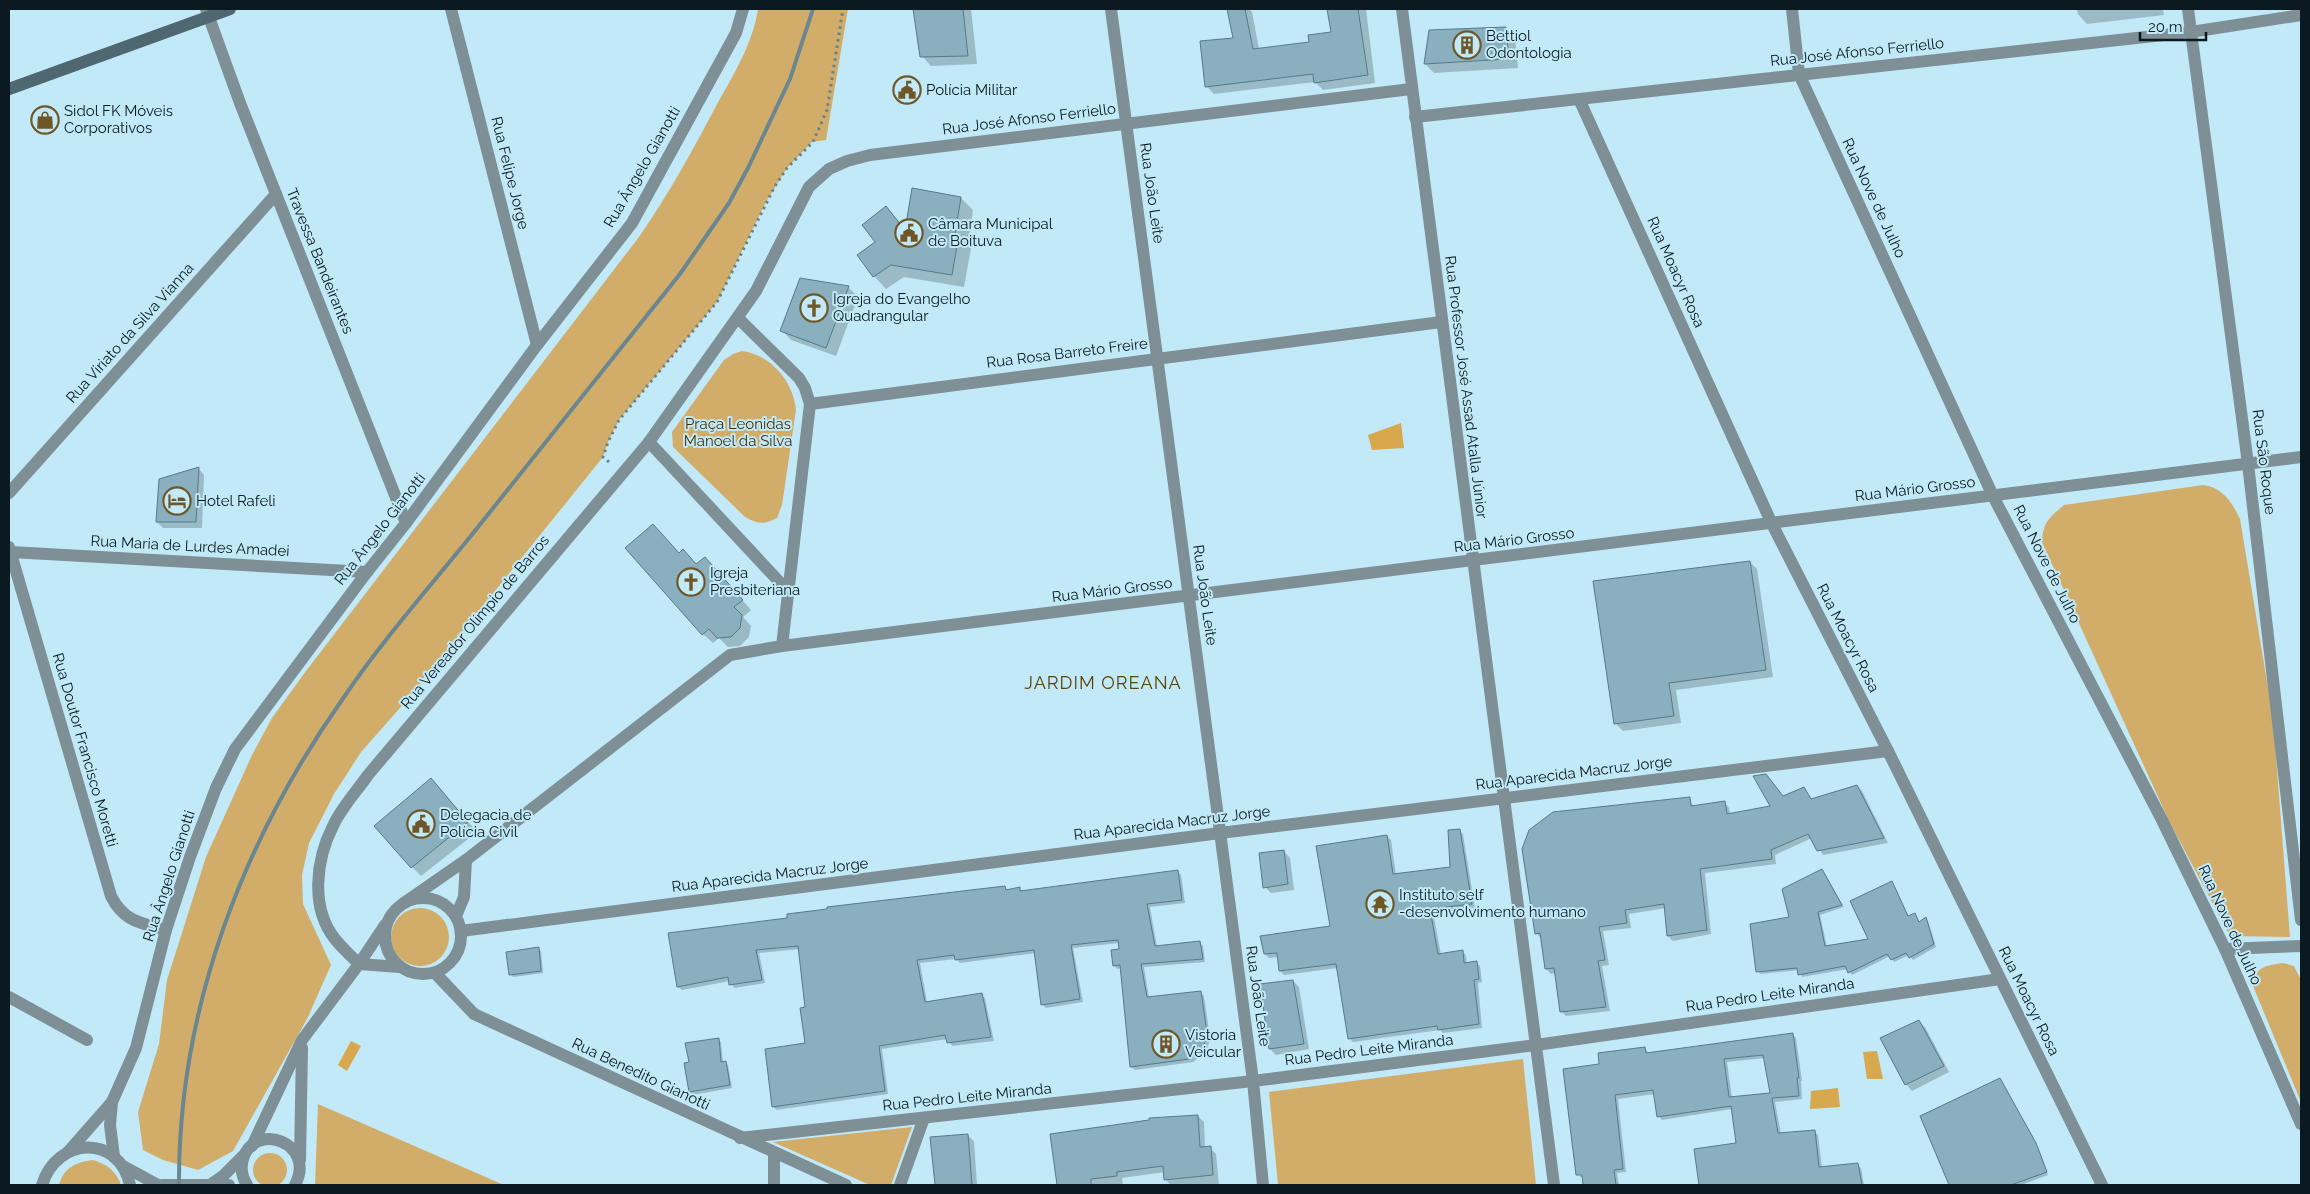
<svg xmlns="http://www.w3.org/2000/svg" width="2310" height="1194" font-family="Raleway,sans-serif">
	<rect width="100%" height="100%" fill="#c1e9f8"/>
	<g fill="#d2ad6a">
		<path d="M 758,9 L 848,9 L 826,140 L 812,142 L 787,168 L 766,202 L 717,302 L 619,420 L 608,442 L 603,457 L 407,700 L 361,752 L 334,794 L 309,843 L 302,875 L 303,904 L 331,965 L 307,1019 L 233,1151 L 198,1170 L 163,1160 L 143,1150 L 138,1112 L 159,1044 L 167,980 L 206,857 L 252,755 L 272,718 L 306,671 L 639,237 C 668,195 692,152 716,106 C 733,76 753,43 758,9 Z"/>
		<path d="M 742,351 C 771,355 793,381 796,410 L 782,505 L 777,518 C 764,525 758,524 745,517 L 673,447 L 672,432 L 724,360 L 733,354 Z"/>
		<path d="M 2203,485 C 2222,487 2232,502 2240,519 L 2273,718 L 2290,937 L 2230,936 L 2169,821 L 2042,542 C 2043,522 2049,518 2064,505 Z"/>
		<circle cx="420" cy="937" r="29"/>
		<path d="M 2283,963 L 2294,966 L 2301,980 L 2301,1102 L 2253,986 C 2256,966 2264,966 2283,963 Z"/>
		<path d="M 1523,1059 L 1536,1185 L 1278,1185 L 1269,1092 Z"/>
		<path d="M 318,1104 L 504,1185 L 315,1185 Z"/>
		<path d="M 912,1127 L 891,1185 L 870,1185 L 773,1142 Z"/>
		<circle cx="270" cy="1170" r="17"/>
		<path d="M 93,1160 C 107,1164 116,1171 121,1185 L 59,1185 C 63,1168 76,1162 93,1160 Z"/>
	</g>
	<g fill="#d8a84f">
		<path d="M 1401,423 L 1404,448 L 1372,450 L 1368,435 Z"/>
		<path d="M 351,1041 L 361,1046 L 347,1071 L 338,1065 Z"/>
		<path d="M 1877,1051 L 1883,1079 L 1867,1079 L 1863,1052 Z"/>
		<path d="M 1838,1088 L 1840,1107 L 1810,1109 L 1811,1091 Z"/>
	</g>
	<g fill="#0003" fill-rule="evenodd">
		<path d="M 914,9 L 971,9 L 977,64 L 931,66 L 922,56 Z"/>
		<path d="M 1229,9 L 1249,9 L 1252,12 L 1259,49 L 1310,43 L 1332,33 L 1329,9 L 1366,9 L 1375,83 L 1323,90 L 1315,82 L 1214,94 L 1206,86 L 1234,39 Z"/>
		<path d="M 2077,9 L 2163,9 L 2164,15 L 2087,24 L 2078,14 Z"/>
		<path d="M 1506,29 L 1515,38 L 1518,68 L 1434,73 L 1425,64 L 1430,32 Z"/>
		<path d="M 961,198 L 973,210 L 968,245 L 971,248 L 964,287 L 904,277 L 886,289 L 874,276 L 877,243 L 886,208 L 906,231 Z"/>
		<path d="M 848,287 L 858,297 L 836,356 L 791,340 L 782,330 Z"/>
		<path d="M 199,469 L 204,475 L 202,528 L 163,528 L 157,522 Z"/>
		<path d="M 679,554 L 697,566 L 714,568 L 751,610 L 743,617 L 751,626 L 749,637 L 740,646 L 728,647 L 719,638 L 713,643 L 703,634 Z"/>
		<path d="M 1750,562 L 1757,569 L 1773,677 L 1676,690 L 1681,723 L 1623,731 L 1615,723 Z"/>
		<path d="M 431,779 L 477,832 L 421,876 L 412,867 Z"/>
		<path d="M 1857,786 L 1862,791 L 1888,843 L 1823,855 L 1812,838 L 1775,855 L 1776,864 L 1705,873 L 1711,934 L 1673,941 L 1668,936 L 1666,908 L 1629,914 L 1631,928 L 1603,931 L 1609,965 L 1602,966 L 1610,1011 L 1566,1016 L 1561,1011 L 1556,973 L 1551,974 L 1546,969 L 1541,938 L 1536,933 L 1689,799 L 1694,807 L 1725,803 L 1729,808 L 1731,815 L 1772,807 L 1783,797 L 1804,789 L 1813,800 Z"/>
		<path d="M 1459,830 L 1463,834 L 1475,908 L 1433,912 L 1441,955 L 1462,951 L 1466,955 L 1467,964 L 1476,963 L 1480,966 L 1482,982 L 1478,983 L 1482,1028 L 1443,1033 L 1440,1030 L 1353,1042 L 1349,1038 L 1338,968 L 1284,975 L 1280,971 L 1279,957 L 1269,958 L 1265,954 L 1331,927 L 1387,836 L 1391,840 L 1396,875 L 1451,868 Z"/>
		<path d="M 1284,851 L 1290,858 L 1294,890 L 1271,893 L 1265,887 Z"/>
		<path d="M 1822,870 L 1844,907 L 1820,915 L 1827,947 L 1870,940 L 1892,883 L 1909,917 L 1915,915 L 1920,923 L 1926,919 L 1928,921 L 1936,947 L 1913,960 L 1909,955 L 1894,962 L 1890,956 L 1852,975 L 1848,969 L 1802,977 L 1799,970 L 1760,974 L 1758,971 Z"/>
		<path d="M 1177,871 L 1181,875 L 1185,903 L 1150,907 L 1157,947 L 1200,943 L 1203,946 L 1205,962 L 1144,967 L 1149,998 L 1200,992 L 1204,996 L 1210,1038 L 1207,1051 L 1193,1062 L 1135,1070 L 1131,1067 L 1121,968 L 1117,969 L 1114,965 L 1120,950 L 1119,943 L 1073,948 L 1083,1002 L 1046,1008 L 1042,1004 L 1036,953 L 960,963 L 956,959 L 920,963 L 927,1002 L 981,995 L 985,998 L 994,1041 L 952,1046 L 948,1039 L 882,1049 L 888,1094 L 776,1110 L 773,1106 L 806,1044 L 806,1008 L 800,949 L 759,953 L 765,983 L 734,988 L 730,981 L 682,990 L 678,987 L 789,919 L 1004,887 L 1008,891 L 1019,888 L 1024,892 Z"/>
		<path d="M 538,949 L 541,951 L 543,973 L 513,977 L 511,975 Z"/>
		<path d="M 1293,981 L 1299,987 L 1309,1049 L 1276,1055 L 1270,1049 Z"/>
		<path d="M 1918,1021 L 1925,1027 L 1949,1072 L 1912,1091 L 1906,1084 Z"/>
		<path d="M 1792,1034 L 1796,1038 L 1802,1081 L 1801,1081 L 1802,1099 L 1775,1102 L 1781,1134 L 1814,1131 L 1818,1135 L 1822,1168 L 1857,1164 L 1861,1168 L 1864,1185 L 1700,1185 L 1696,1150 L 1737,1144 L 1732,1109 L 1662,1120 L 1659,1116 L 1655,1094 L 1618,1099 L 1626,1172 L 1617,1173 L 1619,1185 L 1584,1185 L 1583,1178 L 1579,1176 L 1588,1175 L 1577,1175 L 1601,1065 L 1645,1048 L 1649,1054 ZM 1765,1058 L 1771,1095 L 1732,1098 L 1727,1062 Z"/>
		<path d="M 718,1040 L 721,1042 L 723,1063 L 728,1065 L 732,1088 L 692,1095 L 690,1092 L 690,1064 Z"/>
		<path d="M 2002,1082 L 2038,1147 L 2048,1175 L 2021,1185 L 1950,1185 L 1922,1117 Z"/>
		<path d="M 1198,1116 L 1204,1122 L 1205,1148 L 1210,1148 L 1216,1154 L 1219,1185 L 1171,1185 L 1165,1179 L 1165,1172 L 1122,1178 L 1123,1185 L 1058,1185 L 1052,1135 Z"/>
		<path d="M 967,1135 L 974,1141 L 977,1185 L 936,1185 L 932,1138 Z"/>
	</g>
	<g fill="#8ab0bf" stroke="#557a88" fill-rule="evenodd">
		<path d="M 913,9 L 963,9 L 968,56 L 920,57 Z"/>
		<path d="M 1227,9 L 1245,9 L 1253,49 L 1309,42 L 1308,35 L 1331,32 L 1327,9 L 1358,9 L 1368,75 L 1314,83 L 1313,74 L 1205,87 L 1200,41 L 1233,38 Z"/>
		<path d="M 1506,27 L 1509,59 L 1424,64 L 1429,30 Z"/>
		<path d="M 912,188 L 961,197 L 955,234 L 959,234 L 952,275 L 891,265 L 873,277 L 857,255 L 875,242 L 862,225 L 886,206 L 905,230 Z"/>
		<path d="M 800,278 L 849,286 L 826,348 L 780,331 Z"/>
		<path d="M 199,467 L 196,522 L 156,522 L 159,479 Z"/>
		<path d="M 653,524 L 679,553 L 683,549 L 696,564 L 705,557 L 743,600 L 734,607 L 742,615 L 740,628 L 731,637 L 717,638 L 709,629 L 702,635 L 625,548 Z"/>
		<path d="M 1750,561 L 1766,670 L 1669,683 L 1674,716 L 1614,724 L 1593,581 Z"/>
		<path d="M 1766,774 L 1783,796 L 1804,787 L 1811,799 L 1857,785 L 1884,838 L 1817,851 L 1808,834 L 1771,850 L 1772,859 L 1700,869 L 1707,930 L 1667,936 L 1664,904 L 1625,910 L 1627,923 L 1599,927 L 1605,960 L 1598,961 L 1606,1007 L 1560,1012 L 1554,968 L 1545,969 L 1540,933 L 1535,934 L 1522,849 L 1529,830 L 1553,812 L 1690,797 L 1691,806 L 1725,801 L 1727,814 L 1770,806 L 1753,776 Z"/>
		<path d="M 431,778 L 468,822 L 411,868 L 374,826 Z"/>
		<path d="M 1460,829 L 1472,904 L 1430,909 L 1438,954 L 1463,950 L 1464,963 L 1477,961 L 1479,979 L 1474,980 L 1479,1024 L 1438,1030 L 1437,1026 L 1348,1039 L 1336,964 L 1279,971 L 1277,953 L 1264,954 L 1260,936 L 1330,926 L 1316,846 L 1387,835 L 1393,874 L 1450,867 L 1448,830 Z"/>
		<path d="M 1284,850 L 1288,884 L 1263,888 L 1259,853 Z"/>
		<path d="M 1822,869 L 1842,905 L 1818,912 L 1825,946 L 1868,939 L 1850,901 L 1892,881 L 1908,916 L 1915,913 L 1919,922 L 1926,917 L 1934,944 L 1909,958 L 1906,953 L 1891,960 L 1887,954 L 1848,973 L 1845,966 L 1798,975 L 1797,968 L 1756,972 L 1750,924 L 1789,917 L 1782,889 Z"/>
		<path d="M 1178,870 L 1182,900 L 1147,904 L 1155,946 L 1200,941 L 1203,959 L 1141,964 L 1147,997 L 1201,991 L 1207,1033 L 1203,1048 L 1189,1059 L 1130,1067 L 1120,965 L 1113,966 L 1111,950 L 1119,949 L 1118,940 L 1071,945 L 1080,999 L 1041,1005 L 1034,950 L 955,960 L 954,955 L 917,960 L 925,1002 L 982,993 L 991,1037 L 947,1043 L 945,1035 L 879,1046 L 885,1091 L 772,1107 L 765,1049 L 805,1043 L 800,1008 L 805,1007 L 798,946 L 756,950 L 762,980 L 729,985 L 728,977 L 677,987 L 668,933 L 787,918 L 787,914 L 827,909 L 827,907 L 1005,886 L 1006,890 L 1020,887 L 1020,891 Z"/>
		<path d="M 539,947 L 541,971 L 509,975 L 506,952 Z"/>
		<path d="M 1293,980 L 1304,1044 L 1269,1049 L 1260,984 Z"/>
		<path d="M 1919,1020 L 1944,1066 L 1905,1085 L 1880,1038 Z"/>
		<path d="M 1793,1033 L 1799,1078 L 1797,1078 L 1799,1096 L 1772,1098 L 1778,1133 L 1815,1130 L 1819,1167 L 1858,1163 L 1862,1185 L 1699,1185 L 1694,1149 L 1736,1143 L 1731,1106 L 1657,1117 L 1653,1090 L 1615,1095 L 1623,1169 L 1614,1170 L 1616,1185 L 1583,1185 L 1582,1175 L 1576,1175 L 1563,1069 L 1599,1064 L 1598,1053 L 1645,1047 L 1646,1053 ZM 1763,1055 L 1770,1093 L 1729,1097 L 1724,1059 Z"/>
		<path d="M 719,1038 L 721,1062 L 726,1061 L 730,1085 L 689,1092 L 684,1063 L 689,1062 L 685,1043 Z"/>
		<path d="M 2000,1078 L 2036,1143 L 2047,1172 L 2011,1185 L 1949,1185 L 1920,1116 Z"/>
		<path d="M 1198,1115 L 1200,1147 L 1211,1146 L 1213,1175 L 1164,1180 L 1163,1166 L 1117,1172 L 1117,1176 L 1091,1179 L 1091,1185 L 1057,1185 L 1050,1134 L 1149,1120 L 1149,1118 Z"/>
		<path d="M 968,1134 L 972,1185 L 935,1185 L 930,1137 Z"/>
	</g>
	<g fill="none" stroke-linecap="round" stroke-linejoin="round">
		<path stroke="#66828c" stroke-width="3" stroke-dasharray="2.5 4" stroke-linecap="butt" d="M 609,462 L 603,457 L 608,442 L 619,420 L 717,302 L 775,186 L 787,168 L 813,142 L 827,110 L 843,9"/>
		<g stroke="#7e8f95" stroke-width="12">
			<path d="M 206,9 L 240,103 L 406,523"/>
			<path d="M 451,9 L 537,345"/>
			<path d="M 1111,9 L 1253,1081 L 1263,1185"/>
			<path d="M 1402,9 L 1554,1185"/>
			<path d="M 1792,9 L 1799,74 L 1993,496 L 2162,820 L 2225,949 L 2301,1124"/>
			<path d="M 2188,9 L 2248,464 L 2301,920"/>
			<path d="M 1579,99 L 1772,524 L 1888,751 L 2102,1185"/>
			<path d="M 1415,117 L 2191,32 L 2301,15"/>
			<path d="M 738,318 L 799,378 L 805,388 L 810,404 L 782,646"/>
			<path d="M 810,404 L 1441,322"/>
			<path d="M 649,442 L 787,590"/>
			<path d="M 9,493 L 276,194"/>
			<path d="M 9,547 L 111,896 C 124,922 141,923 166,930"/>
			<path d="M 11,552 L 367,572"/>
			<circle cx="423" cy="936" r="38"/>
			<path d="M 404,903 L 466,860 L 730,655 L 782,646 L 2301,457"/>
			<path d="M 456,916 L 464,897 L 466,860"/>
			<path d="M 461,931 L 1220,833 L 1888,751"/>
			<path d="M 2225,949 L 2301,946"/>
			<path d="M 359,964 C 351,956 342,948 335,939 C 310,908 316,859 333,826 C 341,808 357,791 368,775 L 649,442 L 756,291 L 809,187 L 829,169 L 847,161 L 870,155 L 1411,89"/>
			<path d="M 359,964 L 385,925"/>
			<path d="M 359,964 L 400,967"/>
			<path d="M 435,973 L 474,1014 L 846,1185"/>
			<path d="M 9,997 L 87,1040"/>
			<path d="M 740,1138 L 1253,1081 L 1536,1045 L 2000,979"/>
			<path d="M 774,1185 L 774,1153"/>
			<path d="M 900,1185 L 924,1118"/>
		</g>
		<g stroke="#7e8f95" stroke-width="12">
			<path d="M 252,1146 L 302,1040 L 359,964"/>
			<path d="M 68,1152 L 112,1102"/>
			<path d="M 114,1157 L 110,1125 L 112,1102 L 136,1048 L 166,930 L 190,857 L 216,788 L 235,749 L 367,572 L 406,523 L 537,345 L 632,223 L 736,33 L 743,9"/>
			<path d="M 300,1160 L 302,1048"/>
			<path d="M 123,1166 L 158,1185"/>
			<path d="M 42,1185 C 57,1136 119,1134 130,1185"/>
			<path d="M 162,1185 L 229,1185"/>
			<path d="M 210,1185 L 223,1176 L 244,1155"/>
			<path d="M 247,1185 C 242,1177 240,1169 243,1159 C 254,1121 317,1142 295,1185"/>
		</g>
		<path stroke="#4f6770" stroke-width="12" d="M 9,89 L 230,9"/>
		<path stroke="#6a8690" stroke-width="4" d="M 179,1185 C 178,1009 243,840 344,697 C 382,641 427,590 470,537 C 540,450 610,362 680,274 L 729,203 L 748,168 L 790,79 L 813,9"/>
	</g>
	<defs>
		<g id="building-ring" transform="scale(1.4375)"><circle r="9.5" fill="#c1e9f8" stroke="#6f5627" stroke-width="1.5"/><path d="M-4-6H4V6H1V3H-1V6H-4ZM-2.5-4.3h1.7v1.8h-1.7ZM.8-4.3h1.7v1.8H.8ZM-2.5-1h1.7V.8h-1.7ZM.8-1h1.7V.8H.8Z" fill="#6f5627"/></g>
		<g id="civic-ring" transform="scale(1.4375)"><circle r="9.5" fill="#c1e9f8" stroke="#6f5627" stroke-width="1.5"/><path d="M-.6-6.5H3V-4.5H.6V-3L4-1V1h2V6H-6V1h2V-1L-.6-3ZM-1.2 2.5V6h2.4V2.5Z" fill="#6f5627"/></g>
		<g id="shop-ring" transform="scale(1.4375)"><circle r="9.5" fill="#c1e9f8" stroke="#6f5627" stroke-width="1.5"/><path d="M-5-2.5h2.3a2.7 3.5 0 0 1 5.4 0H5L5.5 6h-11ZM-1.5-2.5h3a1.5 2.3 0 0 0-3 0Z" fill="#6f5627"/></g>
		<g id="church-ring" transform="scale(1.4375)"><circle r="9.5" fill="#c1e9f8" stroke="#6f5627" stroke-width="1.5"/><path d="M-1.2-6h2.4v3.5h3.3v2.4h-3.3V6h-2.4V-.1h-3.3v-2.4h3.3Z" fill="#6f5627"/></g>
		<g id="hotel-ring" transform="scale(1.4375)"><circle r="9.5" fill="#c1e9f8" stroke="#6f5627" stroke-width="1.5"/><path d="M-6-4.5h1.5V1H6V5H4.5V3h-9V5H-6ZM-4 0a1.8 1.8 0 1 1 3.6 0ZM.5 0V-2.5h3Q6-2.5 6 0Z" fill="#6f5627"/></g>
		<g id="temple-ring" transform="scale(1.4375)"><circle r="9.5" fill="#c1e9f8" stroke="#6f5627" stroke-width="1.5"/><path d="M0-6L5-2H3V0L6.5 2.5H4V6H1.5V3h-3V6H-4V2.5H-6.5L-3 0V-2H-5Z" fill="#6f5627"/></g>
	</defs>
	<g fill-rule="evenodd">
		<use href="#building-ring" x="1467" y="45"/>
		<use href="#civic-ring" x="907" y="90"/>
		<use href="#shop-ring" x="45" y="120"/>
		<use href="#civic-ring" x="909" y="233"/>
		<use href="#church-ring" x="814" y="308"/>
		<use href="#hotel-ring" x="177" y="501"/>
		<use href="#church-ring" x="691" y="582"/>
		<use href="#civic-ring" x="421" y="824"/>
		<use href="#temple-ring" x="1380" y="904"/>
		<use href="#building-ring" x="1166" y="1044"/>
	</g>
	<g text-anchor="middle" dominant-baseline="central" stroke-width="4" stroke-linejoin="round" paint-order="stroke">
		<g font-size="15" fill="#0b1a20" stroke="#c1e9f8" text-anchor="start">
			<text x="1486" y="36">Bettiol<tspan x="1486" dy="17">Odontologia</tspan></text>
			<text x="926" y="90">Polícia Militar</text>
			<text x="64" y="111">Sidol FK Móveis<tspan x="64" dy="17">Corporativos</tspan></text>
			<text x="928" y="224">Câmara Municipal<tspan x="928" dy="17">de Boituva</tspan></text>
			<text x="833" y="299">Igreja do Evangelho<tspan x="833" dy="17">Quadrangular</tspan></text>
			<text x="196" y="501">Hotel Rafeli</text>
			<text x="710" y="573">Igreja<tspan x="710" dy="17">Presbiteriana</tspan></text>
			<text x="440" y="815">Delegacia de<tspan x="440" dy="17">Polícia Civil</tspan></text>
			<text x="1399" y="895">Instituto self<tspan x="1399" dy="17">-desenvolvimento humano</tspan></text>
			<text x="1185" y="1035">Vistoria<tspan x="1185" dy="17">Veicular</tspan></text>
		</g>
		<g font-size="15" fill="#0b1a20" stroke="#c1e9f8">
			<text transform="translate(1857 52) rotate(-6)">Rua José Afonso Ferriello</text>
			<text transform="translate(1029 119) rotate(-7)">Rua José Afonso Ferriello</text>
			<text transform="translate(642 167) rotate(-60)">Rua Ângelo Gianotti</text>
			<text transform="translate(510 173) rotate(76)">Rua Felipe Jorge</text>
			<text transform="translate(1152 193) rotate(82)">Rua João Leite</text>
			<text transform="translate(1874 198) rotate(65)">Rua Nove de Julho</text>
			<text transform="translate(320 261) rotate(68)">Travessa Bandeirantes</text>
			<text transform="translate(1676 272) rotate(66)">Rua Moacyr Rosa</text>
			<text transform="translate(130 333) rotate(-48)">Rua Viriato da Silva Vianna</text>
			<text transform="translate(1067 353) rotate(-7)">Rua Rosa Barreto Freire</text>
			<text transform="translate(1466 387) rotate(83)">Rua Professor José Assad Atalla Júnior</text>
			<text transform="translate(2264 462) rotate(83)">Rua São Roque</text>
			<text transform="translate(1915 489) rotate(-7)">Rua Mário Grosso</text>
			<text transform="translate(380 529) rotate(-52)">Rua Ângelo Gianotti</text>
			<text transform="translate(1514 540) rotate(-7)">Rua Mário Grosso</text>
			<text transform="translate(190 546) rotate(3)">Rua Maria de Lurdes Amadei</text>
			<text transform="translate(2047 564) rotate(63)">Rua Nove de Julho</text>
			<text transform="translate(1112 590) rotate(-7)">Rua Mário Grosso</text>
			<text transform="translate(1205 595) rotate(82)">Rua João Leite</text>
			<text transform="translate(475 622) rotate(-50)">Rua Vereador Olímpio de Barros</text>
			<text transform="translate(1848 638) rotate(63)">Rua Moacyr Rosa</text>
			<text transform="translate(85 750) rotate(74)">Rua Doutor Francisco Moretti</text>
			<text transform="translate(1574 773) rotate(-7)">Rua Aparecida Macruz Jorge</text>
			<text transform="translate(1172 823) rotate(-7)">Rua Aparecida Macruz Jorge</text>
			<text transform="translate(770 875) rotate(-7)">Rua Aparecida Macruz Jorge</text>
			<text transform="translate(169 876) rotate(-72)">Rua Ângelo Gianotti</text>
			<text transform="translate(2230 925) rotate(65)">Rua Nove de Julho</text>
			<text transform="translate(1770 995) rotate(-8)">Rua Pedro Leite Miranda</text>
			<text transform="translate(1258 996) rotate(82)">Rua João Leite</text>
			<text transform="translate(2029 1001) rotate(64)">Rua Moacyr Rosa</text>
			<text transform="translate(1369 1050) rotate(-7)">Rua Pedro Leite Miranda</text>
			<text transform="translate(641 1074) rotate(25)">Rua Benedito Gianotti</text>
			<text transform="translate(967 1097) rotate(-6)">Rua Pedro Leite Miranda</text>
		</g>
		<g font-size="15" fill="#44310a" stroke="#c1e9f8">
			<text x="738" y="424">Praça Leonidas<tspan x="738" dy="17">Manoel da Silva</tspan></text>
		</g>
		<g font-size="18" letter-spacing="1" fill="#5f4306" stroke="#c1e9f8">
			<text x="1103" y="682">JARDIM OREANA</text>
		</g>
	</g>
	<rect width="2310" height="1194" fill="none" stroke="#0b1a20" stroke-width="20"/>
	<path d="M2140 32v8h66v-8" fill="none" stroke="#0b1a20" stroke-width="2.5"/>
	<text x="2148" y="32" font-size="15" fill="#0b1a20" stroke="#c1e9f8" stroke-width="4" paint-order="stroke">20 m</text>
</svg>
